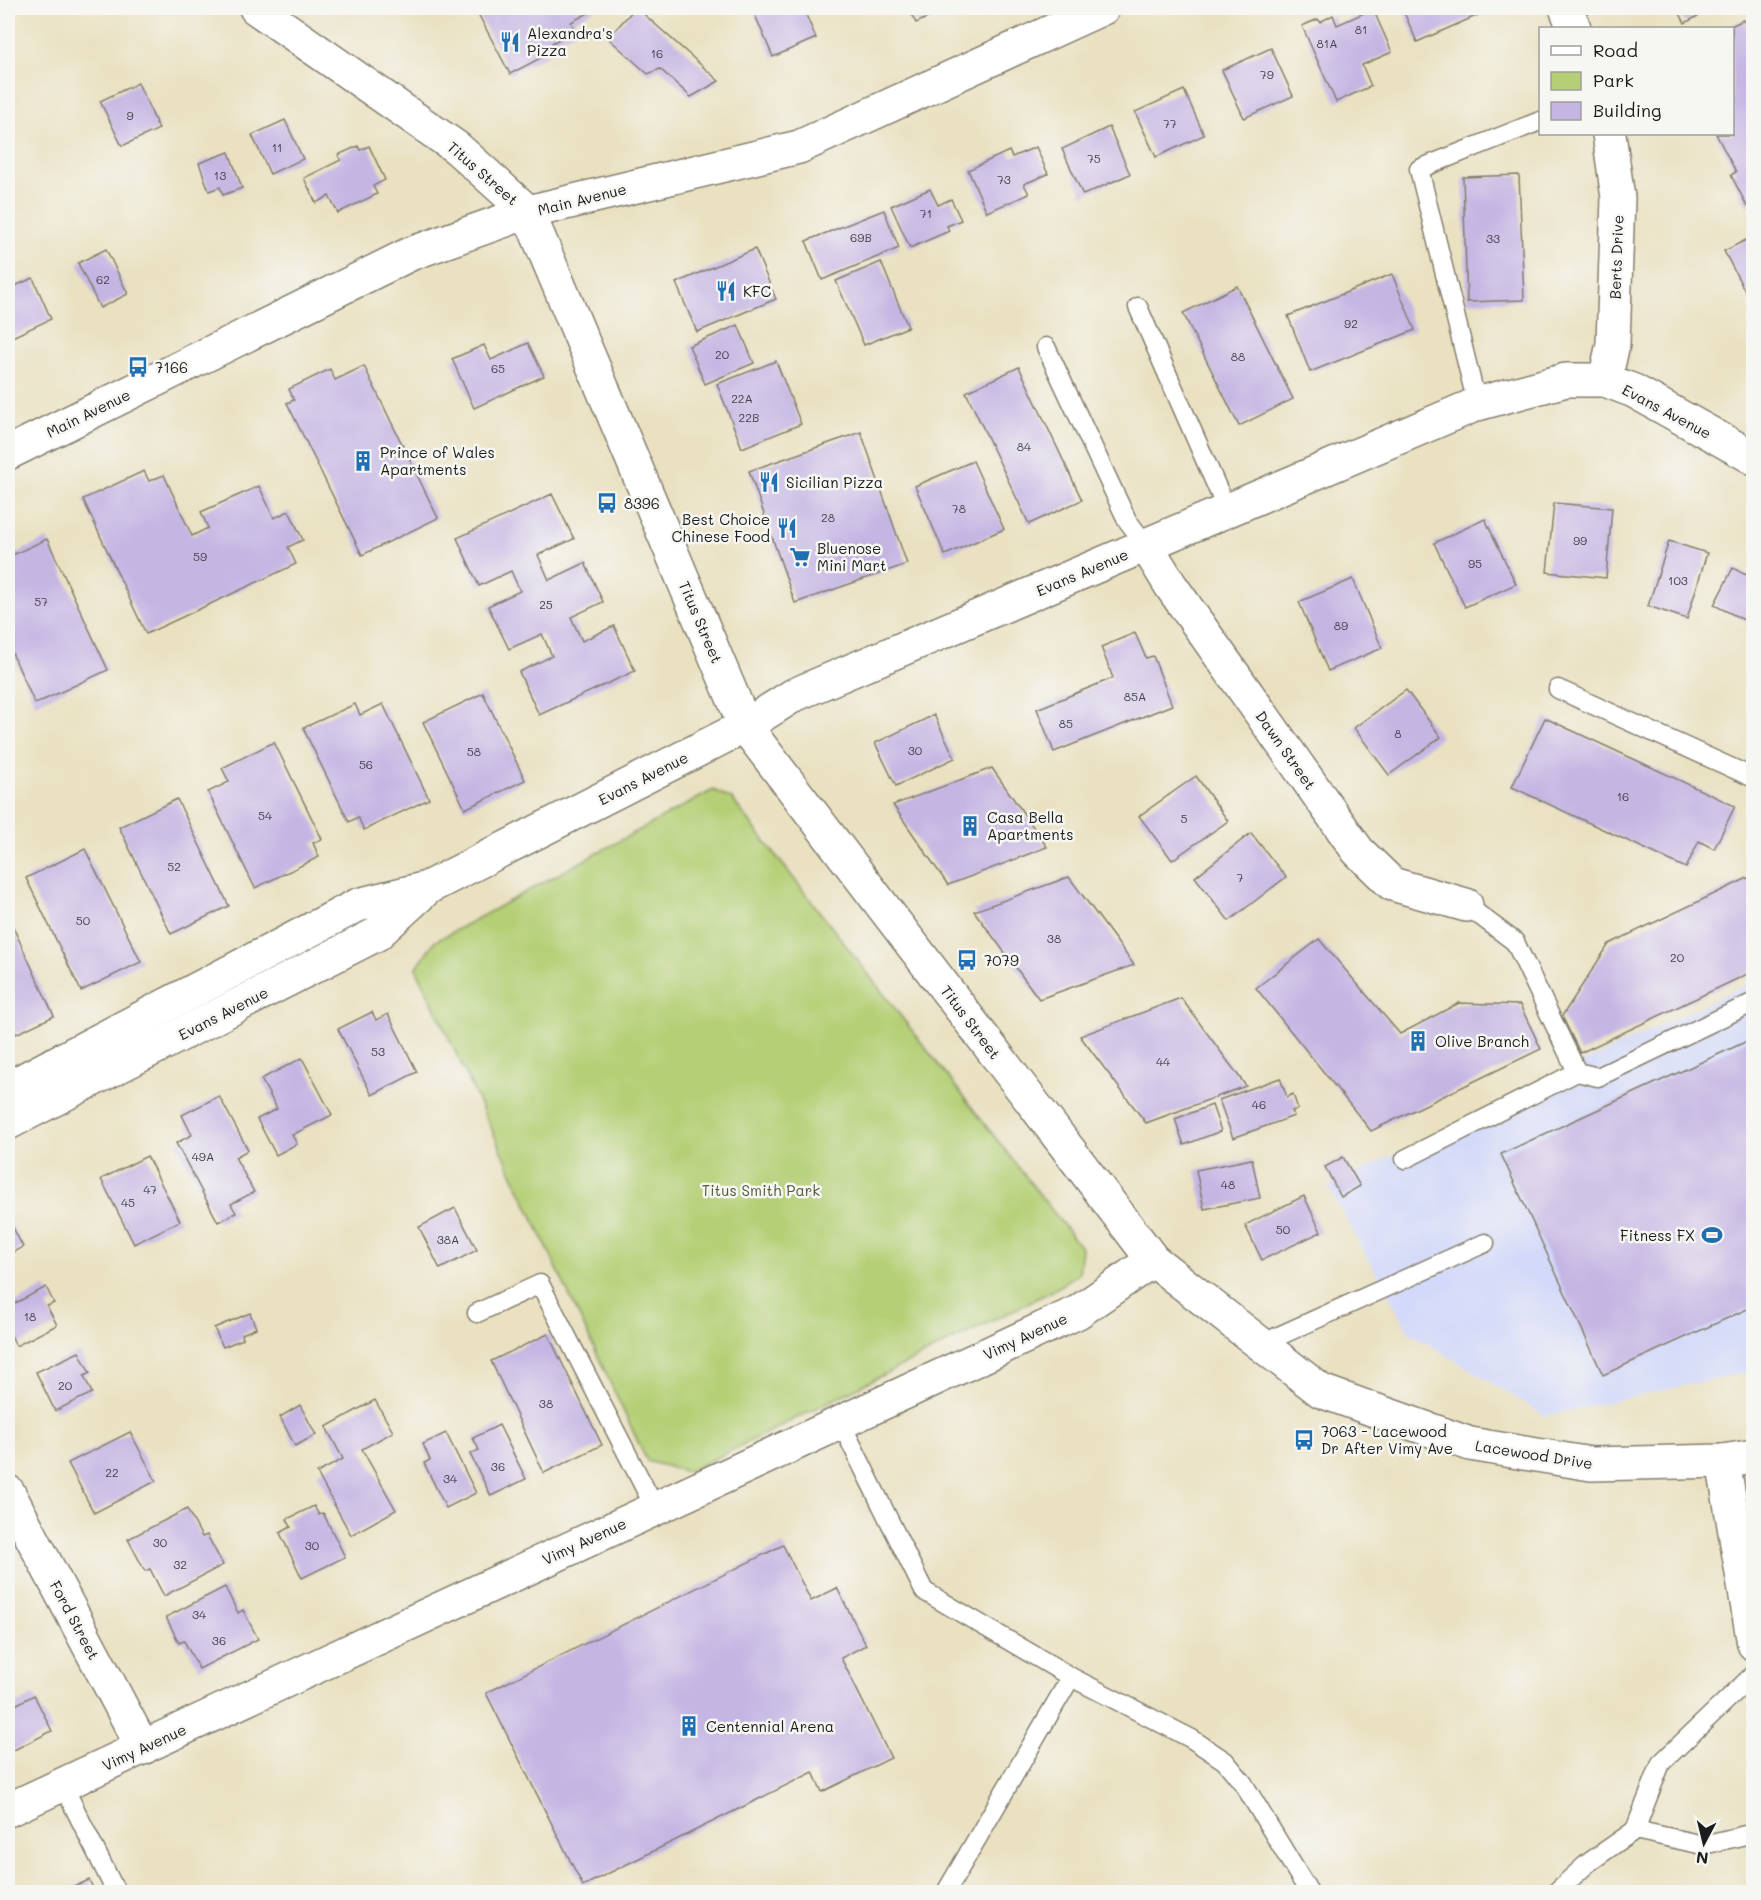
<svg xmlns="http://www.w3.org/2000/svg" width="1761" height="1900" font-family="Mali,sans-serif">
	<rect width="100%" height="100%" fill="#f6f6f2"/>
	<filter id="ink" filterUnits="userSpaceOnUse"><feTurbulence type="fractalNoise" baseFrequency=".0167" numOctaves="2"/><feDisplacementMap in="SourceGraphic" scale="12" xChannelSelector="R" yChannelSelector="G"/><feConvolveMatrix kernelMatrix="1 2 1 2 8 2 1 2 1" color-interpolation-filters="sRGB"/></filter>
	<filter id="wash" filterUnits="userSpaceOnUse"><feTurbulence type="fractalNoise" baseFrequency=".008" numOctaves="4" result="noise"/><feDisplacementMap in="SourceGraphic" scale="24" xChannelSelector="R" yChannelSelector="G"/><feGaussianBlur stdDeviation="1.35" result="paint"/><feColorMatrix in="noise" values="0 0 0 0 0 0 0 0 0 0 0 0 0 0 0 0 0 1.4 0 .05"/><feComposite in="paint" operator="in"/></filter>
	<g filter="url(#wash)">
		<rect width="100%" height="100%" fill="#eae1c1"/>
		<path fill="#d3d9f9" d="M 1753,981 L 1753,1371 L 1545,1416 L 1409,1332 L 1328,1187 Z"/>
		<path fill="#b4cf75" stroke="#687648" stroke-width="1.5" d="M 713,790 L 732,799 L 1082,1249 L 1079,1273 L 1052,1291 L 688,1472 L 647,1461 L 416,968 L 434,942 Z"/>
		<g id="blocks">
			<g fill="#c4b5e3">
				<path d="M 475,8 L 598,8 L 571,22 L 575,31 L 552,43 L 556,50 L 510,74 Z"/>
				<path d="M 635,8 L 637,8 L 719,81 L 691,97 L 660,69 L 648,74 L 608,38 Z"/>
				<path d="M 752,8 L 803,8 L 816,38 L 773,57 Z"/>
				<path d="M 908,8 L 949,8 L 916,23 Z"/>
				<path d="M 1402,8 L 1494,8 L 1417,42 Z"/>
				<path d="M 1677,8 L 1713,8 L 1685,23 Z"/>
				<path d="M 1373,9 L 1392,52 L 1362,65 L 1371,86 L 1336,102 L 1302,26 L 1318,19 L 1320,22 L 1333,15 L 1337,25 Z"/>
				<path d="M 1743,20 L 1754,40 L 1754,202 L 1747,206 L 1731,175 L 1736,172 L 1716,134 L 1732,134 L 1732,28 L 1727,28 Z"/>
				<path d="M 1271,48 L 1293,96 L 1244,118 L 1222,70 Z"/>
				<path d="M 138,83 L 159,129 L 122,146 L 100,101 Z"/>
				<path d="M 1184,90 L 1204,135 L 1156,157 L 1135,112 Z"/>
				<path d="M 285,120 L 303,159 L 270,174 L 252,135 Z"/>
				<path d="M 1109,127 L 1130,174 L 1083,195 L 1062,149 Z"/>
				<path d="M 358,146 L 360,150 L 369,146 L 385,180 L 373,186 L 377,194 L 338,213 L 329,196 L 316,203 L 304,178 L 341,160 L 338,155 Z"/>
				<path d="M 1036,147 L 1048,174 L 1024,184 L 1029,194 L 987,212 L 968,170 L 1009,151 L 1012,157 Z"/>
				<path d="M 229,152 L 242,188 L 223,195 L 220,187 L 209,191 L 199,163 Z"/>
				<path d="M 1519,175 L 1524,300 L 1467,302 L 1463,177 Z"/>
				<path d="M 930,189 L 938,205 L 951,199 L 961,220 L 947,226 L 949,231 L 910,248 L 891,206 Z"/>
				<path d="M 884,210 L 899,248 L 822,280 L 806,241 Z"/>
				<path d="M 1754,236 L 1754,289 L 1746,293 L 1724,251 Z"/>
				<path d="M 106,249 L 128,294 L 100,308 L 78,263 Z"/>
				<path d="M 755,249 L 776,299 L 697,332 L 676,283 Z"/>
				<path d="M 881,262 L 908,327 L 864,345 L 836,281 Z"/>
				<path d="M 1392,274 L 1415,330 L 1310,372 L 1288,316 Z"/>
				<path d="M 33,278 L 51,319 L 8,339 L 8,289 Z"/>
				<path d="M 1237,286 L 1293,399 L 1239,426 L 1183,313 Z"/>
				<path d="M 738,325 L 754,363 L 705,384 L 689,346 Z"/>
				<path d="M 528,343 L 544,376 L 474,408 L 452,359 L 484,345 L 491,360 Z"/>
				<path d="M 776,361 L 801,424 L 742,448 L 717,384 Z"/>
				<path d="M 364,366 L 438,518 L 362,555 L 287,403 L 294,400 L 289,389 L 330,369 L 335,380 Z"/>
				<path d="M 1019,367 L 1082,500 L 1029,524 L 966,392 Z"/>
				<path d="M 861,432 L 907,564 L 795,603 L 749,471 Z"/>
				<path d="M 973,461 L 1004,529 L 945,555 L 915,486 Z"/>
				<path d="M 144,471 L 149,481 L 164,475 L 192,536 L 208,528 L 201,512 L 259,486 L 274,518 L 289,511 L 303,540 L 288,547 L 296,564 L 146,634 L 83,499 Z"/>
				<path d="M 552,494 L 574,539 L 538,555 L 549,580 L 585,563 L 603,602 L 571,617 L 582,641 L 614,626 L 635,671 L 539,715 L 519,672 L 552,656 L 542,634 L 509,649 L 488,606 L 520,591 L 511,571 L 479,586 L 457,538 Z"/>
				<path d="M 1554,503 L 1612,508 L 1606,578 L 1547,572 Z"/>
				<path d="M 1485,519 L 1516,584 L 1465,607 L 1434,543 Z"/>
				<path d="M 47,539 L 108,670 L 35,704 L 8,644 L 8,557 Z"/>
				<path d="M 1669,541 L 1707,553 L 1687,619 L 1648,606 Z"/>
				<path d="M 1733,568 L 1754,579 L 1754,625 L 1714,605 Z"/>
				<path d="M 1353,579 L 1382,648 L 1328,671 L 1299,602 Z"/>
				<path d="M 1135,633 L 1146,658 L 1153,656 L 1172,705 L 1054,752 L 1037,709 L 1113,678 L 1101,647 Z"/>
				<path d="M 1406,690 L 1441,737 L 1389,775 L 1354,728 Z"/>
				<path d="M 483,693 L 525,780 L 465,809 L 423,722 Z"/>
				<path d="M 355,704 L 360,715 L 383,704 L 429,799 L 364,830 L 358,817 L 349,822 L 303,728 Z"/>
				<path d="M 934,715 L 955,758 L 896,786 L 875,743 Z"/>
				<path d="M 1545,718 L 1735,806 L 1714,849 L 1699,841 L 1686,868 L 1512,787 Z"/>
				<path d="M 274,742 L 322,839 L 313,843 L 319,857 L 255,888 L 208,792 L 229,782 L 222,768 Z"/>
				<path d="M 992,768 L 1047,847 L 948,885 L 893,805 Z"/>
				<path d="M 1196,776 L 1228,821 L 1172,860 L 1139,816 Z"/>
				<path d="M 177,799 L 229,906 L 171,934 L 119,827 Z"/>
				<path d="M 1251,833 L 1286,877 L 1229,921 L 1195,877 Z"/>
				<path d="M 85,849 L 141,962 L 81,991 L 26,878 Z"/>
				<path d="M 1754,875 L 1754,971 L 1580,1053 L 1562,1016 L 1609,944 Z"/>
				<path d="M 1069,877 L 1134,965 L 1039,999 L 974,911 Z"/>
				<path d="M 8,916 L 54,1016 L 16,1034 L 8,1014 Z"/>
				<path d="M 1319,939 L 1400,1034 L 1459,1003 L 1520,1005 L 1541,1049 L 1371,1131 L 1256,988 Z"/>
				<path d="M 1181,998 L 1246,1086 L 1146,1123 L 1080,1036 Z"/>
				<path d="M 372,1012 L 376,1020 L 388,1014 L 417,1072 L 372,1095 L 338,1029 Z"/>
				<path d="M 1754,1038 L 1754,1306 L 1603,1375 L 1501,1154 Z"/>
				<path d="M 302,1058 L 332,1115 L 292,1135 L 297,1144 L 276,1155 L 257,1119 L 277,1109 L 261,1079 Z"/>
				<path d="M 1280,1078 L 1287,1097 L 1293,1094 L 1298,1109 L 1292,1111 L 1294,1116 L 1233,1138 L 1219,1100 Z"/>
				<path d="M 219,1096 L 248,1150 L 235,1157 L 254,1192 L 231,1204 L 236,1213 L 218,1222 L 176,1143 L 192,1135 L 182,1115 Z"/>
				<path d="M 1212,1105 L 1221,1131 L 1184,1145 L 1175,1119 Z"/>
				<path d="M 147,1156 L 180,1221 L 134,1244 L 101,1179 Z"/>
				<path d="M 1343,1157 L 1360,1186 L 1341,1197 L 1325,1167 Z"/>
				<path d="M 1252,1159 L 1260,1198 L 1204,1209 L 1196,1170 Z"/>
				<path d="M 1304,1196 L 1321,1232 L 1262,1260 L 1245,1225 Z"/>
				<path d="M 455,1208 L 477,1250 L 440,1269 L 419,1227 Z"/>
				<path d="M 8,1218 L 23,1247 L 8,1255 Z"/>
				<path d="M 46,1287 L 54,1303 L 47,1306 L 57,1325 L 16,1346 L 8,1329 L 8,1307 Z"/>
				<path d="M 250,1313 L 256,1328 L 242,1334 L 243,1339 L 223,1347 L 214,1328 Z"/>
				<path d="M 548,1334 L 602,1445 L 544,1473 L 491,1361 Z"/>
				<path d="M 79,1352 L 90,1373 L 84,1376 L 92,1393 L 55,1411 L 36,1372 Z"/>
				<path d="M 375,1400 L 393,1432 L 362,1449 L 396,1510 L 351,1535 L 317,1473 L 343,1459 L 326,1427 Z"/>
				<path d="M 300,1405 L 316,1435 L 295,1446 L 280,1417 Z"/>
				<path d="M 499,1425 L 526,1479 L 491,1496 L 470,1454 L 479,1450 L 473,1438 Z"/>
				<path d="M 130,1432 L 156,1481 L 94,1513 L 68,1463 Z"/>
				<path d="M 446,1433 L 476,1493 L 446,1508 L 424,1463 L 430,1460 L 423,1444 Z"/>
				<path d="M 314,1506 L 319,1515 L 323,1513 L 345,1557 L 302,1578 L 280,1533 L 291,1527 L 287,1519 Z"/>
				<path d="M 187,1509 L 202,1537 L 207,1535 L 223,1565 L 164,1596 L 150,1569 L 145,1571 L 128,1539 Z"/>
				<path d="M 783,1545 L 811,1601 L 837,1588 L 866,1645 L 841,1658 L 891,1758 L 822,1792 L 813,1772 L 583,1886 L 486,1693 Z"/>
				<path d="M 225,1587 L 238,1613 L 243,1610 L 258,1639 L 199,1669 L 184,1641 L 179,1643 L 166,1617 Z"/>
				<path d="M 34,1695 L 52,1731 L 8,1753 L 8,1709 Z"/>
				<path d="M 89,1880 L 95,1892 L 63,1892 Z"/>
			</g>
		</g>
	</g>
	<g filter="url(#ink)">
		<use href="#blocks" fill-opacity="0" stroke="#837e6e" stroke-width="1.5"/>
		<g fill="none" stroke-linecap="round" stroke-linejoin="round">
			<g stroke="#837e6e" stroke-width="21">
				<g id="service">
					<path d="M 1138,307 L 1227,510"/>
					<path d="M 1046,347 L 1127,520 L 1146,545"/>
					<path d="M 1477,404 L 1419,169 L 1540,121"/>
					<path d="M 1558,689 L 1754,778"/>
					<path d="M 1466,905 L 1515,942 L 1577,1072 L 1598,1077 L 1754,1002"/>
					<path d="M 1405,1159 L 1577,1072"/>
					<path d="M 477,1313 L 540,1284 L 655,1508"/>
					<path d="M 1261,1344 L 1485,1243"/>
					<path d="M 840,1421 L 924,1591 L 1071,1677 L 1192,1739 L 1225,1761 L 1243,1783 L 1309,1892"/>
					<path d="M 63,1785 L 116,1892"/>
					<path d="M 1635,1830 L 1661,1763 L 1754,1674"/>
					<path d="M 946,1892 L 1071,1677"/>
					<path d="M 1556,1892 L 1588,1863 L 1635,1830 L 1703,1845 L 1754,1833"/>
				</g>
			</g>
			<g stroke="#837e6e" stroke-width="36">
				<g id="minor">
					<path d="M 1566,8 L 1574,28"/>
					<path d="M 1605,380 L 1613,344 L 1618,198 L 1609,134"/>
					<path d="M 8,453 L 410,254 L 528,212"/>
					<path d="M 1146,545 L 1171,586 L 1358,851 L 1392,884 L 1466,905"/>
					<path d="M 8,1088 L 358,905 L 427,888 L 745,726 L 794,695 L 1477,404 L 1566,380 L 1605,380 L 1634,391 L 1754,458"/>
					<path d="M 8,1123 L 377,934 L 424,891"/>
					<path d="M 1723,1461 L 1754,1644"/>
					<path d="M 8,1492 L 143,1748"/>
					<path d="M 8,1810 L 1078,1312 L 1153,1260"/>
				</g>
			</g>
			<g stroke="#837e6e" stroke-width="36">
				<path id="tertiary" d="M 528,212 L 799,147 L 1103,8"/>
			</g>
			<g stroke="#837e6e" stroke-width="36">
				<path id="secondary" d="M 256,8 L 457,148 L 528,212 L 745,726 L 1153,1260 L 1321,1391 L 1470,1444 L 1591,1464 L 1723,1461 L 1754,1456"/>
			</g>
			<use href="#service" stroke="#fff" stroke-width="18"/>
			<use href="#minor" stroke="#fff" stroke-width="33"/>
			<use href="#tertiary" stroke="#fff" stroke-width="33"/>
			<use href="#secondary" stroke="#fff" stroke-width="33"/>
		</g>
	</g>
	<defs>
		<g id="restaurant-bare" transform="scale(1.62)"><path d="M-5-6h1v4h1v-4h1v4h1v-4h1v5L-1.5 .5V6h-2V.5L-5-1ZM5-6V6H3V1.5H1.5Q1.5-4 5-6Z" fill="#1f6fb2" stroke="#f6f6f2" stroke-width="2.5" paint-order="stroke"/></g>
		<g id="bus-bare" transform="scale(1.62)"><path d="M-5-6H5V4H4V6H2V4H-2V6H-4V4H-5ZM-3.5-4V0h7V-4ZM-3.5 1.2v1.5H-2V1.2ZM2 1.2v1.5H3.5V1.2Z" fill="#1f6fb2" stroke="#f6f6f2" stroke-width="2.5" paint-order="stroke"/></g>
		<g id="building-bare" transform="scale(1.62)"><path d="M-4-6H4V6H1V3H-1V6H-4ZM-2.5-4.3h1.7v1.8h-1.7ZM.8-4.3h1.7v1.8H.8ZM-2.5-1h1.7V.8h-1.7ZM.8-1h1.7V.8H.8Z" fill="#1f6fb2" stroke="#f6f6f2" stroke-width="2.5" paint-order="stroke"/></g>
		<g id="supermarket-bare" transform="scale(1.62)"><path d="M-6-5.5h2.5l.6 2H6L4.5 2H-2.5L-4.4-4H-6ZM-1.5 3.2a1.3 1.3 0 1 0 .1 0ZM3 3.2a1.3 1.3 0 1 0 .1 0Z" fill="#1f6fb2" stroke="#f6f6f2" stroke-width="2.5" paint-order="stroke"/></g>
		<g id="stadium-bare" transform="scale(1.62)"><path d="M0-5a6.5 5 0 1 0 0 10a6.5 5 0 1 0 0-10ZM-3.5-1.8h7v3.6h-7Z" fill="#1f6fb2" stroke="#f6f6f2" stroke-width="2.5" paint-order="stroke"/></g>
	</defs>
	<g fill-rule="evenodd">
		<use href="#restaurant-bare" x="510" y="42"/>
		<use href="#restaurant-bare" x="726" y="291"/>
		<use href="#bus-bare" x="138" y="367"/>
		<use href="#building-bare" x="363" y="461"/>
		<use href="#restaurant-bare" x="769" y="482"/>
		<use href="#bus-bare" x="607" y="503"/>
		<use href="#restaurant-bare" x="787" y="528"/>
		<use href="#supermarket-bare" x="800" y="557"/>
		<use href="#building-bare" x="970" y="826"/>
		<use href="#bus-bare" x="967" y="960"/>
		<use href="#building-bare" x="1418" y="1041"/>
		<use href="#stadium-bare" x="1712" y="1235"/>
		<use href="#bus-bare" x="1304" y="1440"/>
		<use href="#building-bare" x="689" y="1726"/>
	</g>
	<g text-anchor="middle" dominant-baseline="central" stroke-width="5" stroke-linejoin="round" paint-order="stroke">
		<g font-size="12" fill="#46424e">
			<text x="1361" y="29">81</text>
			<text x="1327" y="43">81A</text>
			<text x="657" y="53">16</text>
			<text x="1267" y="74">79</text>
			<text x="130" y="115">9</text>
			<text x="1170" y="123">77</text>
			<text x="277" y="147">11</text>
			<text x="1094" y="158">75</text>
			<text x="220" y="175">13</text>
			<text x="1004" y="179">73</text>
			<text x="926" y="213">71</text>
			<text x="861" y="237">69B</text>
			<text x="1493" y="238">33</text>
			<text x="103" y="279">62</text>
			<text x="1351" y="323">92</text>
			<text x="722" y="354">20</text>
			<text x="1238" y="356">88</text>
			<text x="498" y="368">65</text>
			<text x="742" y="398">22A</text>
			<text x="749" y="417">22B</text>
			<text x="1024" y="446">84</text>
			<text x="959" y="508">78</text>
			<text x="828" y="517">28</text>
			<text x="1580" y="540">99</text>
			<text x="200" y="556">59</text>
			<text x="1475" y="563">95</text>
			<text x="1678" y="580">103</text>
			<text x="41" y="601">57</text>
			<text x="546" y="604">25</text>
			<text x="1341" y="625">89</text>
			<text x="1135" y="696">85A</text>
			<text x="1066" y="723">85</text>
			<text x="1398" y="733">8</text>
			<text x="915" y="750">30</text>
			<text x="474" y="751">58</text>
			<text x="366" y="764">56</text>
			<text x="1623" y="796">16</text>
			<text x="265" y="815">54</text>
			<text x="1184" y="818">5</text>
			<text x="174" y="866">52</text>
			<text x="1240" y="877">7</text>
			<text x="83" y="920">50</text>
			<text x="1054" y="938">38</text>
			<text x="1677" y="957">20</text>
			<text x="378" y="1051">53</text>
			<text x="1163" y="1061">44</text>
			<text x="1259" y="1104">46</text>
			<text x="203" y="1156">49A</text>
			<text x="1228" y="1184">48</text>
			<text x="150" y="1189">47</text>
			<text x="128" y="1202">45</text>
			<text x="1283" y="1229">50</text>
			<text x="448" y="1239">38A</text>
			<text x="30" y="1316">18</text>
			<text x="65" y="1385">20</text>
			<text x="546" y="1403">38</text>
			<text x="498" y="1466">36</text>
			<text x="112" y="1472">22</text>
			<text x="450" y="1478">34</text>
			<text x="160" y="1542">30</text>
			<text x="312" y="1545">30</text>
			<text x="180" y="1564">32</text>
			<text x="199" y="1614">34</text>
			<text x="219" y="1640">36</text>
		</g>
		<g font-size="15" fill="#1c1c1c" stroke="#f6f6f2" text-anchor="start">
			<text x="527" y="33">Alexandra's<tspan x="527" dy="17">Pizza</tspan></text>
			<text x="743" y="291">KFC</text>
			<text x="155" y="367">7166</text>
			<text x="380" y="452">Prince of Wales<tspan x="380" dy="17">Apartments</tspan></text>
			<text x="786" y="482">Sicilian Pizza</text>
			<text x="624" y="503">8396</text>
			<text x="770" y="519" text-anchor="end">Best Choice<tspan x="770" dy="17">Chinese Food</tspan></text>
			<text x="817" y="548">Bluenose<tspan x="817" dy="17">Mini Mart</tspan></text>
			<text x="987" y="817">Casa Bella<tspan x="987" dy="17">Apartments</tspan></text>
			<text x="984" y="960">7079</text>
			<text x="1435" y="1041">Olive Branch</text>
			<text x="1695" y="1235" text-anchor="end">Fitness FX</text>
			<text x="1321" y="1431">7063 - Lacewood<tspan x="1321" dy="17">Dr After Vimy Ave</tspan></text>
			<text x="706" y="1726">Centennial Arena</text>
		</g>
		<g font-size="15" fill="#1c1c1c" stroke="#f6f6f2">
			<text transform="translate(483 173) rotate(41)">Titus Street</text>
			<text transform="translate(582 199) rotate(-14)">Main Avenue</text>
			<text transform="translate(1616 257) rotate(-88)">Berts Drive</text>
			<text transform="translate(1667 411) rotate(28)">Evans Avenue</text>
			<text transform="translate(88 413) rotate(-26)">Main Avenue</text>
			<text transform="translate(1082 572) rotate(-23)">Evans Avenue</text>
			<text transform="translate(701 622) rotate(67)">Titus Street</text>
			<text transform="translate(1286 750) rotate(55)">Dawn Street</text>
			<text transform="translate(643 778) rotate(-27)">Evans Avenue</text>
			<text transform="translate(223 1013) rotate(-27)">Evans Avenue</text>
			<text transform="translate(971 1022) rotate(53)">Titus Street</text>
			<text transform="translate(1025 1336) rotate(-25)">Vimy Avenue</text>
			<text transform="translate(1534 1454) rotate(9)">Lacewood Drive</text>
			<text transform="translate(584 1541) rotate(-25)">Vimy Avenue</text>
			<text transform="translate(75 1620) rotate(62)">Ford Street</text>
			<text transform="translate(144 1747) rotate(-25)">Vimy Avenue</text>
		</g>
		<g font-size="15" fill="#515b3b" stroke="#f6f6f2">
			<text x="761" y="1190">Titus Smith Park</text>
		</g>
	</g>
	<rect width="1761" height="1900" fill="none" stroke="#f6f6f2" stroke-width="30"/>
	<rect x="1539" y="27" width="195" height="108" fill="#f6f6f2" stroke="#9f9f9c" stroke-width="1.5"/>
	<rect x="1551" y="46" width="30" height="9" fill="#ffffff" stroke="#9f9f9c" stroke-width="1.5"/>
	<text x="1593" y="57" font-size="18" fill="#1c1c1c">Road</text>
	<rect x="1551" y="72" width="30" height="18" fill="#b4cf75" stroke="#9f9f9c" stroke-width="1.5"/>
	<text x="1593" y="87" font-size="18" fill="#1c1c1c">Park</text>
	<rect x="1551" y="102" width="30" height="18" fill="#c4b5e3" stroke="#9f9f9c" stroke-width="1.5"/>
	<text x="1593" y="117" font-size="18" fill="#1c1c1c">Building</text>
	<g transform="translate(1704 1843) rotate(187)" stroke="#f6f6f2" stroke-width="4.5" paint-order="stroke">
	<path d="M0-4.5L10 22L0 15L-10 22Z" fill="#1c1c1c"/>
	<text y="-9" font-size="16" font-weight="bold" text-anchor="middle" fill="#1c1c1c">N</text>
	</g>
</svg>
